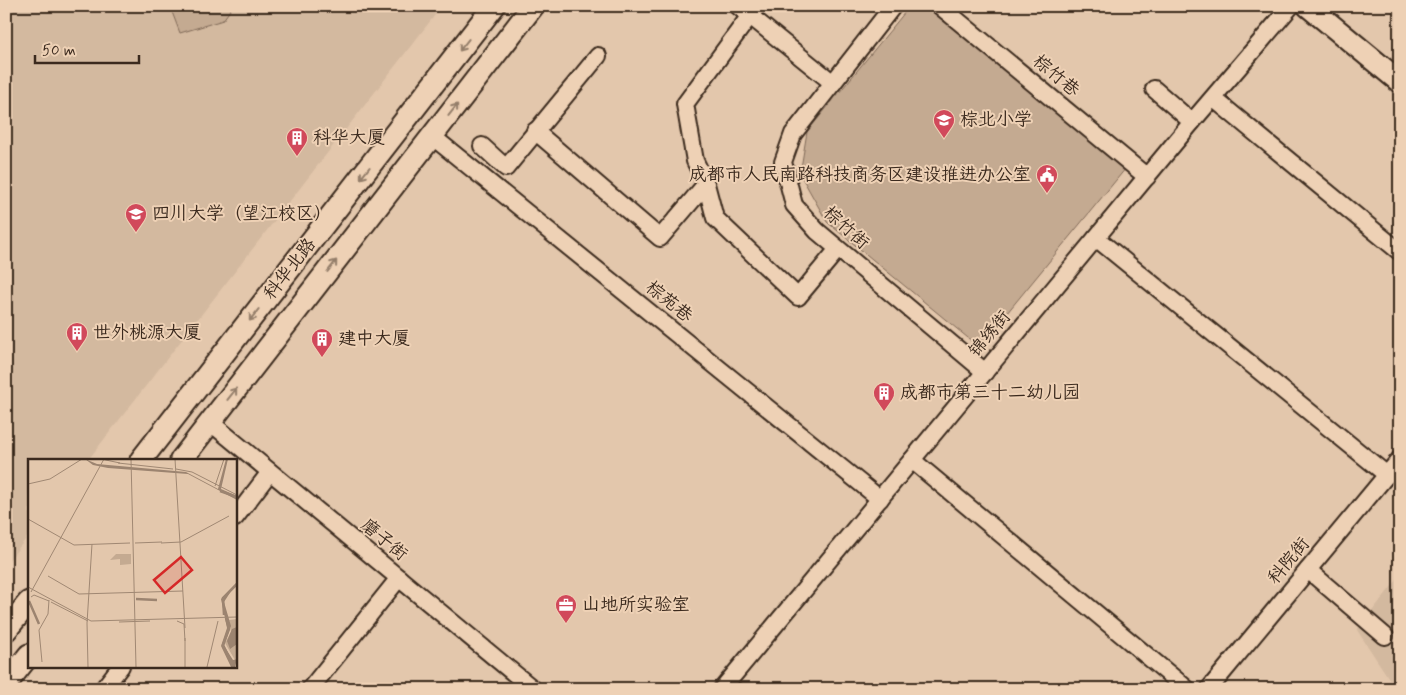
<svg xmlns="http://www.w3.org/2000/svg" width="1406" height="695" font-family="Mynerve,'LXGW WenKai TC',sans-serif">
	<rect width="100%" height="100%" fill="#e3c7ac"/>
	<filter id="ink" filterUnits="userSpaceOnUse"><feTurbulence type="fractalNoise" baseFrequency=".02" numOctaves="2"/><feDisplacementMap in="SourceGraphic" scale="10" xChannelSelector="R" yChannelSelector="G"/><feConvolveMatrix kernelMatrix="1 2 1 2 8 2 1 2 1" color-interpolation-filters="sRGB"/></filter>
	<g filter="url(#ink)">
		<g fill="#d3b99f">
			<path d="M 6,6 L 442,6 L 88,460 L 29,460 L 29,535 L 6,564 Z"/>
			<path d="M 1400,576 L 1400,689 L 1396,689 L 1357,630 Z"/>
		</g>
		<g fill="#c4aa91" stroke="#806a58">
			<path d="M 181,6 L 233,6 L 223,20 L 180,33 L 172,12 Z"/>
			<path d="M 910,6 L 929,6 L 1126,168 L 979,347 L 827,222 L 800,174 L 807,132 Z"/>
		</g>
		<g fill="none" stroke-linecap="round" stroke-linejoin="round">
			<g stroke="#3b2a1e" stroke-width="20">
				<g id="minor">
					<path d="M 738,6 L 833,83"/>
					<path d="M 757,6 L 685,104 L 695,161 L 706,184 L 715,218 L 798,297 L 838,249"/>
					<path d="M 893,6 L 793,134 L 783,162 L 794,205 L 817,231 L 985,372"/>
					<path d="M 940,6 L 1147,177"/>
					<path d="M 1154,89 L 1192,122"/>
					<path d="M 1213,98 L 1400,252"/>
					<path d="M 535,131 L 660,238 L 706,184"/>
					<path d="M 433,137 L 880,499"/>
					<path d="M 482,146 L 506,168 L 598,56"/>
					<path d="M 1096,238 L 1387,475"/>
					<path d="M 210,422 L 533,689"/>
					<path d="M 912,460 L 1187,689"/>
					<path d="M 235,518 L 270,472"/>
					<path d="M 1308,570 L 1385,636"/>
					<path d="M 103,689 L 121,666"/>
					<path d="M 310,689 L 399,578"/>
					<path d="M 722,689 L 1192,122 L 1291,6"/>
					<path d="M 1209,689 L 1400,459"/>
				</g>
			</g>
			<g stroke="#3b2a1e" stroke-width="25">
				<g id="major">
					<path d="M 1308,6 L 1400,82"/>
					<path d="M 141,460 L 494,6"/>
					<path d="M 181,460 L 533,6"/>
					<path d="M 6,630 L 29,602"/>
					<path d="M 6,684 L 29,655"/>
				</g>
			</g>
			<use href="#minor" stroke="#eed1b5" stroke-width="16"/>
			<use href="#major" stroke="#eed1b5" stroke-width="21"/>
		</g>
		<defs><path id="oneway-shaft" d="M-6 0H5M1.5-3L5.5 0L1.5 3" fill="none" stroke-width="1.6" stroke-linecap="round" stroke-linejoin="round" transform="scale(1.25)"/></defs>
		<g stroke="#947e6a">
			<use href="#oneway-shaft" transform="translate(464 45) rotate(128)"/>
			<use href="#oneway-shaft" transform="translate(453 110) rotate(-52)"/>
			<use href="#oneway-shaft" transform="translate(365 173) rotate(128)"/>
			<use href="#oneway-shaft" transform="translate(332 266) rotate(-52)"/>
			<use href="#oneway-shaft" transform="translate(254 315) rotate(128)"/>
			<use href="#oneway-shaft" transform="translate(232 394) rotate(-52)"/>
		</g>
	</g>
	<defs>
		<g id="school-pin" transform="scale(1.125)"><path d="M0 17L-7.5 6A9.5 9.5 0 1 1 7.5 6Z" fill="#d1495b" stroke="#eed1b5"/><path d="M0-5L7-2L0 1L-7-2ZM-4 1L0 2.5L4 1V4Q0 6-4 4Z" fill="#fff"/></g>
		<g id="building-pin" transform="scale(1.125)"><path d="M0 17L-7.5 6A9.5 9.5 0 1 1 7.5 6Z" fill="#d1495b" stroke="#eed1b5"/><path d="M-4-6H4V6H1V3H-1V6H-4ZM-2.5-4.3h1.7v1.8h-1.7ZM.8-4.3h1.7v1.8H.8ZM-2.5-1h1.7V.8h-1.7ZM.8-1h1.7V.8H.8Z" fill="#fff"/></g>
		<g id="civic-pin" transform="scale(1.125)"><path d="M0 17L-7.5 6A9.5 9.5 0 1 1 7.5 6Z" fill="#d1495b" stroke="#eed1b5"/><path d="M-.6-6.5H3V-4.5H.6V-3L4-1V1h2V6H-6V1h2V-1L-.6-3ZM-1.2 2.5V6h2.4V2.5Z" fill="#fff"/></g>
		<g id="university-pin" transform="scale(1.125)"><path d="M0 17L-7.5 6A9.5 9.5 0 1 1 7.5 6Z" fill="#d1495b" stroke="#eed1b5"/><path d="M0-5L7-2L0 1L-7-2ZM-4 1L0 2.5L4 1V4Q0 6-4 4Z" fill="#fff"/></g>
		<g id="office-pin" transform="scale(1.125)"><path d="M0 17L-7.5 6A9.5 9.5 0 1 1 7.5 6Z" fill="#d1495b" stroke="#eed1b5"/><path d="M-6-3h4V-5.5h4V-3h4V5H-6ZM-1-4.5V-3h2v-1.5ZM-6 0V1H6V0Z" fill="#fff"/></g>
	</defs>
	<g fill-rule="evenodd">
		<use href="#school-pin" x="944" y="120"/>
		<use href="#building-pin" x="297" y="138"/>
		<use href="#civic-pin" x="1047" y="175"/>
		<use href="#university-pin" x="136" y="214"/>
		<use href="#building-pin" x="77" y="333"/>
		<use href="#building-pin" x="322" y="339"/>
		<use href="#building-pin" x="884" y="393"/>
		<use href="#office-pin" x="566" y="605"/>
	</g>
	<g text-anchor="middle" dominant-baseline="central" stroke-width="4" stroke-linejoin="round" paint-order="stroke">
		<g font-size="18" fill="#3b2a1e" stroke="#eed1b5">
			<text transform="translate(1056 76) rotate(40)">棕竹巷</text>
			<text transform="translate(846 228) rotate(42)">棕竹街</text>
			<text transform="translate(290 269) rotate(-52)">科华北路</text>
			<text transform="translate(669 302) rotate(39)">棕苑巷</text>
			<text transform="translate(990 334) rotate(-50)">锦绣街</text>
			<text transform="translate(384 540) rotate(40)">磨子街</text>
			<text transform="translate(1289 561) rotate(-50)">科院街</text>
		</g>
		<g font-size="18" fill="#3b2a1e" stroke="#eed1b5" text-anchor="start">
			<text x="960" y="120">棕北小学</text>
			<text x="313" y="138">科华大厦</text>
			<text x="1031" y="175" text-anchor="end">成都市人民南路科技商务区建设推进办公室</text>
			<text x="152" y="214">四川大学（望江校区）</text>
			<text x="93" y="333">世外桃源大厦</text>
			<text x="338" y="339">建中大厦</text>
			<text x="900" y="393">成都市第三十二幼儿园</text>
			<text x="582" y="605">山地所实验室</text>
		</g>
	</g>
	<g transform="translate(28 459)">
		<rect width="209" height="209" fill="#e3c7ac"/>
		<path d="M 88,95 L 103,95 L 103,105 L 92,106 L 92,100 L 82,101 ZM 209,160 L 209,200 L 207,201 L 197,184 L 203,173 L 201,161 Z" fill="#c4aa91"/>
		<path d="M 57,0 L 69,5 L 158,13 L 190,30 L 198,0 L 200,0 L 193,30 L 209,37 L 209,41 L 160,15 L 80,9 L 65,6 ZM 209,123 L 196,143 L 203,167 L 196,187 L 205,201 L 209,200 L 207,208 L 203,208 L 193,187 L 199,169 L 193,140 ZM 209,168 L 209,185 L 202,190 L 199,182 L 204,170 Z" fill="#9c8470"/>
		<path fill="none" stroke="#9c8470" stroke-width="2.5" d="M 192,32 L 209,38M 108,140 L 129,141M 1,142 L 11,165M 196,156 L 195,139 L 209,125M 198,159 L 201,170 L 195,186 L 206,208"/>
		<path fill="none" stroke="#a08873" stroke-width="1" d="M 73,0 L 92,4M 103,0 L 108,208M 147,0 L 157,169M 90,4 L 145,10M 148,10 L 164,13 L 209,36M 0,25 L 22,20 L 54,0M 187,27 L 196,0M 0,60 L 46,86 L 102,84M 107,84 L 134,83M 133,84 L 153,83 L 201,57M 20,117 L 51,135 L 155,132M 0,128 L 63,162 L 209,158M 3,133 L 76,0M 3,138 L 6,136 L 21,142M 23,143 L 60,162M 149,162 L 156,165 L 157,182M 91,163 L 122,162M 157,179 L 157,208M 14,203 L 11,171 L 20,155 L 21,141M 60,208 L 59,164 L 64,85M 179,208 L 190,162"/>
		<path fill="#d62828" fill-opacity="0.15" stroke="#d62828" stroke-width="2.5" d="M 153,98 L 164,111 L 137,134 L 126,121 Z"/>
		<rect width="209" height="209" fill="none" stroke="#3b2a1e" stroke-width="2.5"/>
	</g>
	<rect width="1406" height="695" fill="none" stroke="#eed1b5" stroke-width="25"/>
	<rect x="12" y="12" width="1381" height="670" fill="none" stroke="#3b2a1e" stroke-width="2" filter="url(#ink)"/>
	<path d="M35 55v8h104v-8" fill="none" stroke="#3b2a1e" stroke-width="2.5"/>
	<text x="42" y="55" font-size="15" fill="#3b2a1e" stroke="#eed1b5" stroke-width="4" paint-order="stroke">50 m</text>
</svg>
